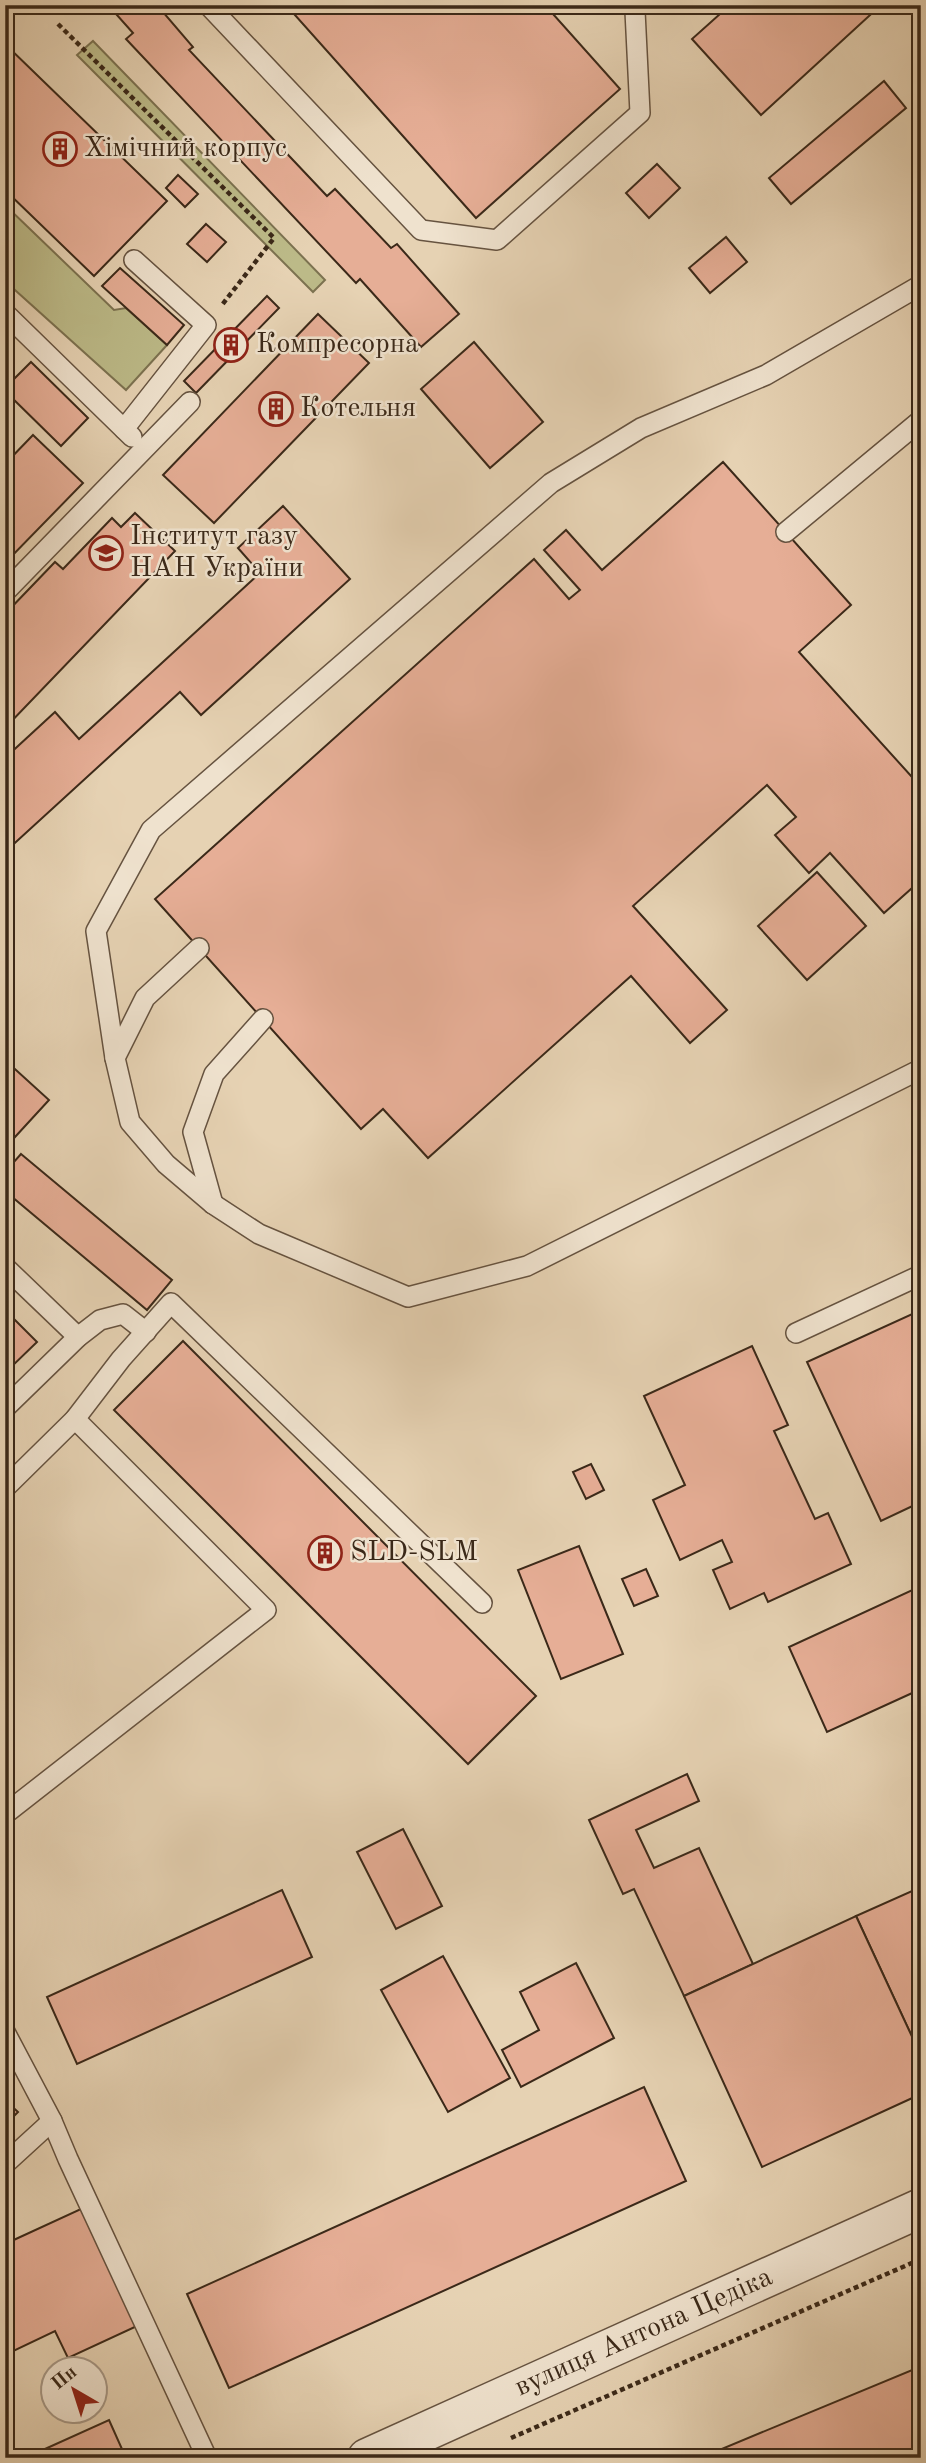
<svg xmlns="http://www.w3.org/2000/svg" width="926" height="2463" font-family="'Old Standard TT',serif">
	<rect width="100%" height="100%" fill="#e6d2b3"/>
	<filter id="stains"><feTurbulence type="fractalNoise" baseFrequency=".00286" numOctaves="4"/><feColorMatrix values="0 0 0 0 .2 0 0 0 0 .09 0 0 0 0 .02 0 0 0 .5 -.17"/></filter>
	<radialGradient id="worn" r=".72"><stop offset=".6" stop-color="#630" stop-opacity="0"/><stop offset="1" stop-color="#630" stop-opacity=".3"/></radialGradient>
	<g fill="#bcba88" stroke="#7c7250" stroke-width="2">
		<path d="M 93,41 L 325,280 L 313,292 L 77,55 Z"/>
		<path d="M 5,205 L 114,310 L 126,308 L 167,345 L 126,390 L 5,281 Z"/>
	</g>
	<g fill="#e6ae96" stroke="#3b2919" stroke-width="2">
		<path d="M 108,5 L 157,5 L 193,47 L 189,50 L 327,196 L 335,189 L 391,248 L 397,244 L 459,314 L 421,347 L 360,279 L 356,283 L 126,39 L 133,33 Z"/>
		<path d="M 286,5 L 545,5 L 620,89 L 476,218 Z"/>
		<path d="M 730,5 L 881,5 L 761,115 L 692,39 Z"/>
		<path d="M 5,44 L 167,201 L 94,276 L 5,190 Z"/>
		<path d="M 884,81 L 906,108 L 791,204 L 769,178 Z"/>
		<path d="M 657,164 L 680,188 L 649,218 L 626,193 Z"/>
		<path d="M 178,175 L 198,194 L 185,207 L 166,188 Z"/>
		<path d="M 206,224 L 226,242 L 207,262 L 187,244 Z"/>
		<path d="M 726,237 L 747,262 L 710,293 L 689,268 Z"/>
		<path d="M 120,268 L 184,325 L 167,345 L 102,286 Z"/>
		<path d="M 267,296 L 279,308 L 196,393 L 184,381 Z"/>
		<path d="M 318,314 L 369,363 L 214,523 L 163,475 Z"/>
		<path d="M 474,342 L 543,422 L 490,468 L 421,389 Z"/>
		<path d="M 31,362 L 88,418 L 61,446 L 5,391 L 5,388 Z"/>
		<path d="M 33,435 L 83,483 L 5,563 L 5,464 Z"/>
		<path d="M 723,462 L 851,605 L 799,652 L 921,787 L 921,880 L 884,913 L 830,853 L 809,873 L 775,835 L 796,817 L 767,785 L 633,906 L 727,1010 L 690,1043 L 631,976 L 428,1158 L 383,1109 L 361,1129 L 155,899 L 534,559 L 569,599 L 580,590 L 544,550 L 566,530 L 602,570 Z"/>
		<path d="M 283,506 L 350,579 L 201,715 L 180,692 L 5,852 L 5,758 L 55,712 L 79,739 L 260,573 L 238,548 Z"/>
		<path d="M 135,513 L 175,551 L 5,728 L 5,614 L 55,562 L 63,569 L 112,518 L 121,527 Z"/>
		<path d="M 817,872 L 866,926 L 807,980 L 758,926 Z"/>
		<path d="M 5,1060 L 49,1100 L 15,1137 L 5,1128 Z"/>
		<path d="M 21,1154 L 172,1280 L 147,1310 L 5,1191 L 5,1155 L 14,1162 Z"/>
		<path d="M 5,1310 L 37,1342 L 5,1373 Z"/>
		<path d="M 921,1310 L 921,1502 L 881,1521 L 807,1362 Z"/>
		<path d="M 183,1341 L 536,1696 L 468,1764 L 114,1410 Z"/>
		<path d="M 752,1346 L 788,1425 L 774,1431 L 815,1519 L 828,1513 L 851,1564 L 768,1602 L 764,1593 L 730,1609 L 713,1570 L 732,1562 L 722,1540 L 680,1560 L 653,1500 L 685,1485 L 644,1396 Z"/>
		<path d="M 591,1464 L 604,1490 L 586,1499 L 573,1472 Z"/>
		<path d="M 579,1546 L 623,1654 L 561,1679 L 518,1570 Z"/>
		<path d="M 646,1569 L 658,1596 L 634,1606 L 622,1579 Z"/>
		<path d="M 921,1586 L 921,1689 L 827,1732 L 789,1647 Z"/>
		<path d="M 687,1774 L 699,1801 L 636,1830 L 654,1868 L 699,1848 L 753,1964 L 684,1996 L 634,1889 L 623,1894 L 589,1820 Z"/>
		<path d="M 403,1829 L 442,1906 L 396,1929 L 357,1852 Z"/>
		<path d="M 921,1887 L 921,2056 L 856,1916 Z"/>
		<path d="M 282,1890 L 312,1957 L 77,2064 L 47,1997 Z"/>
		<path d="M 856,1916 L 921,2056 L 921,2094 L 762,2167 L 684,1996 Z"/>
		<path d="M 443,1956 L 510,2078 L 448,2112 L 381,1990 Z"/>
		<path d="M 576,1963 L 614,2038 L 521,2087 L 502,2050 L 539,2030 L 520,1992 Z"/>
		<path d="M 644,2087 L 686,2181 L 229,2388 L 187,2294 Z"/>
		<path d="M 5,2100 L 18,2112 L 5,2125 Z"/>
		<path d="M 83,2208 L 137,2326 L 68,2358 L 55,2331 L 5,2355 L 5,2244 Z"/>
		<path d="M 917,2368 L 921,2376 L 921,2458 L 714,2458 L 712,2453 Z"/>
		<path d="M 109,2420 L 126,2458 L 25,2458 Z"/>
	</g>
	<g fill="none" stroke-linecap="round" stroke-linejoin="round">
		<g stroke="#665340" stroke-width="22">
			<g id="service">
				<path d="M 208,5 L 421,230 L 497,240 L 640,113 L 635,11 L 630,5"/>
				<path d="M 5,313 L 132,437"/>
				<path d="M 124,429 L 206,325 L 134,260"/>
				<path d="M 786,532 L 921,420"/>
				<path d="M 5,592 L 190,402"/>
				<path d="M 199,948 L 145,998 L 115,1058 L 130,1122 L 166,1164 L 213,1204 L 259,1234 L 408,1297 L 527,1266 L 921,1069"/>
				<path d="M 115,1058 L 96,931 L 151,830 L 551,483 L 641,428 L 766,375 L 921,285"/>
				<path d="M 213,1204 L 193,1132 L 214,1074 L 263,1019"/>
				<path d="M 5,1267 L 78,1337"/>
				<path d="M 796,1333 L 921,1275"/>
				<path d="M 5,1408 L 78,1337 L 100,1320 L 123,1314 L 146,1332"/>
				<path d="M 5,1488 L 75,1419 L 121,1359 L 171,1303 L 482,1603"/>
				<path d="M 5,1814 L 266,1610 L 75,1419"/>
				<path d="M 5,2032 L 52,2121 L 68,2159 L 207,2458"/>
				<path d="M 5,2164 L 52,2121"/>
			</g>
		</g>
		<g stroke="#665340" stroke-width="41">
			<path id="minor" d="M 367,2458 L 921,2208"/>
		</g>
		<g stroke="#3b2919" stroke-width="4.5" stroke-dasharray="5 3.5" stroke-linecap="butt">
			<path d="M 58,24 L 274,238 L 222,305"/>
			<path d="M 511,2438 L 921,2259"/>
		</g>
		<use href="#service" stroke="#efe2ce" stroke-width="19"/>
		<use href="#minor" stroke="#efe2ce" stroke-width="38"/>
	</g>
	<defs>
		<g id="building-ring" transform="scale(1.75)"><circle r="9.5" fill="#efe2ce" stroke="#8f2418" stroke-width="1.5"/><path d="M-4-6H4V6H1V3H-1V6H-4ZM-2.5-4.3h1.7v1.8h-1.7ZM.8-4.3h1.7v1.8H.8ZM-2.5-1h1.7V.8h-1.7ZM.8-1h1.7V.8H.8Z" fill="#8f2418"/></g>
		<g id="university-ring" transform="scale(1.75)"><circle r="9.5" fill="#efe2ce" stroke="#8f2418" stroke-width="1.5"/><path d="M0-5L7-2L0 1L-7-2ZM-4 1L0 2.5L4 1V4Q0 6-4 4Z" fill="#8f2418"/></g>
	</defs>
	<g fill-rule="evenodd">
		<use href="#building-ring" x="60" y="149"/>
		<use href="#building-ring" x="231" y="345"/>
		<use href="#building-ring" x="276" y="409"/>
		<use href="#university-ring" x="106" y="553"/>
		<use href="#building-ring" x="325" y="1553"/>
	</g>
	<g text-anchor="middle" dominant-baseline="central" stroke-width="5" stroke-linejoin="round" paint-order="stroke">
		<g font-size="28" fill="#3b2919" stroke="#efe2ce" text-anchor="start">
			<text x="84" y="149">Хімічний корпус</text>
			<text x="256" y="345">Компресорна</text>
			<text x="300" y="409">Котельня</text>
			<text x="130" y="537">Інститут газу<tspan x="130" dy="32">НАН України</tspan></text>
			<text x="350" y="1553">SLD-SLM</text>
		</g>
		<g font-size="28" fill="#3b2919" stroke="#efe2ce">
			<text transform="translate(644 2333) rotate(-24)">вулиця Антона Цедіка</text>
		</g>
	</g>
	<rect width="926" height="2463" fill="none" stroke="#e6d2b3" stroke-width="28"/>
	<rect x="7" y="7" width="912" height="2449" fill="none" stroke="#3b2919" stroke-width="3.5"/>
	<rect x="14" y="14" width="898" height="2435" fill="none" stroke="#3b2919" stroke-width="2"/>
	<g transform="translate(74 2390) rotate(321)"><circle r="33" fill="#efe2ce" stroke="#a79886" stroke-width="2"/>
	<path d="M0-5L12 26L0 18L-12 26Z" fill="#8f2418"/>
	<text y="-10" font-size="19" font-weight="bold" text-anchor="middle" fill="#3b2919">Пн</text>
	</g>
	<rect width="100%" height="100%" filter="url(#stains)"/>
	<rect width="100%" height="100%" fill="url(#worn)"/>
</svg>
